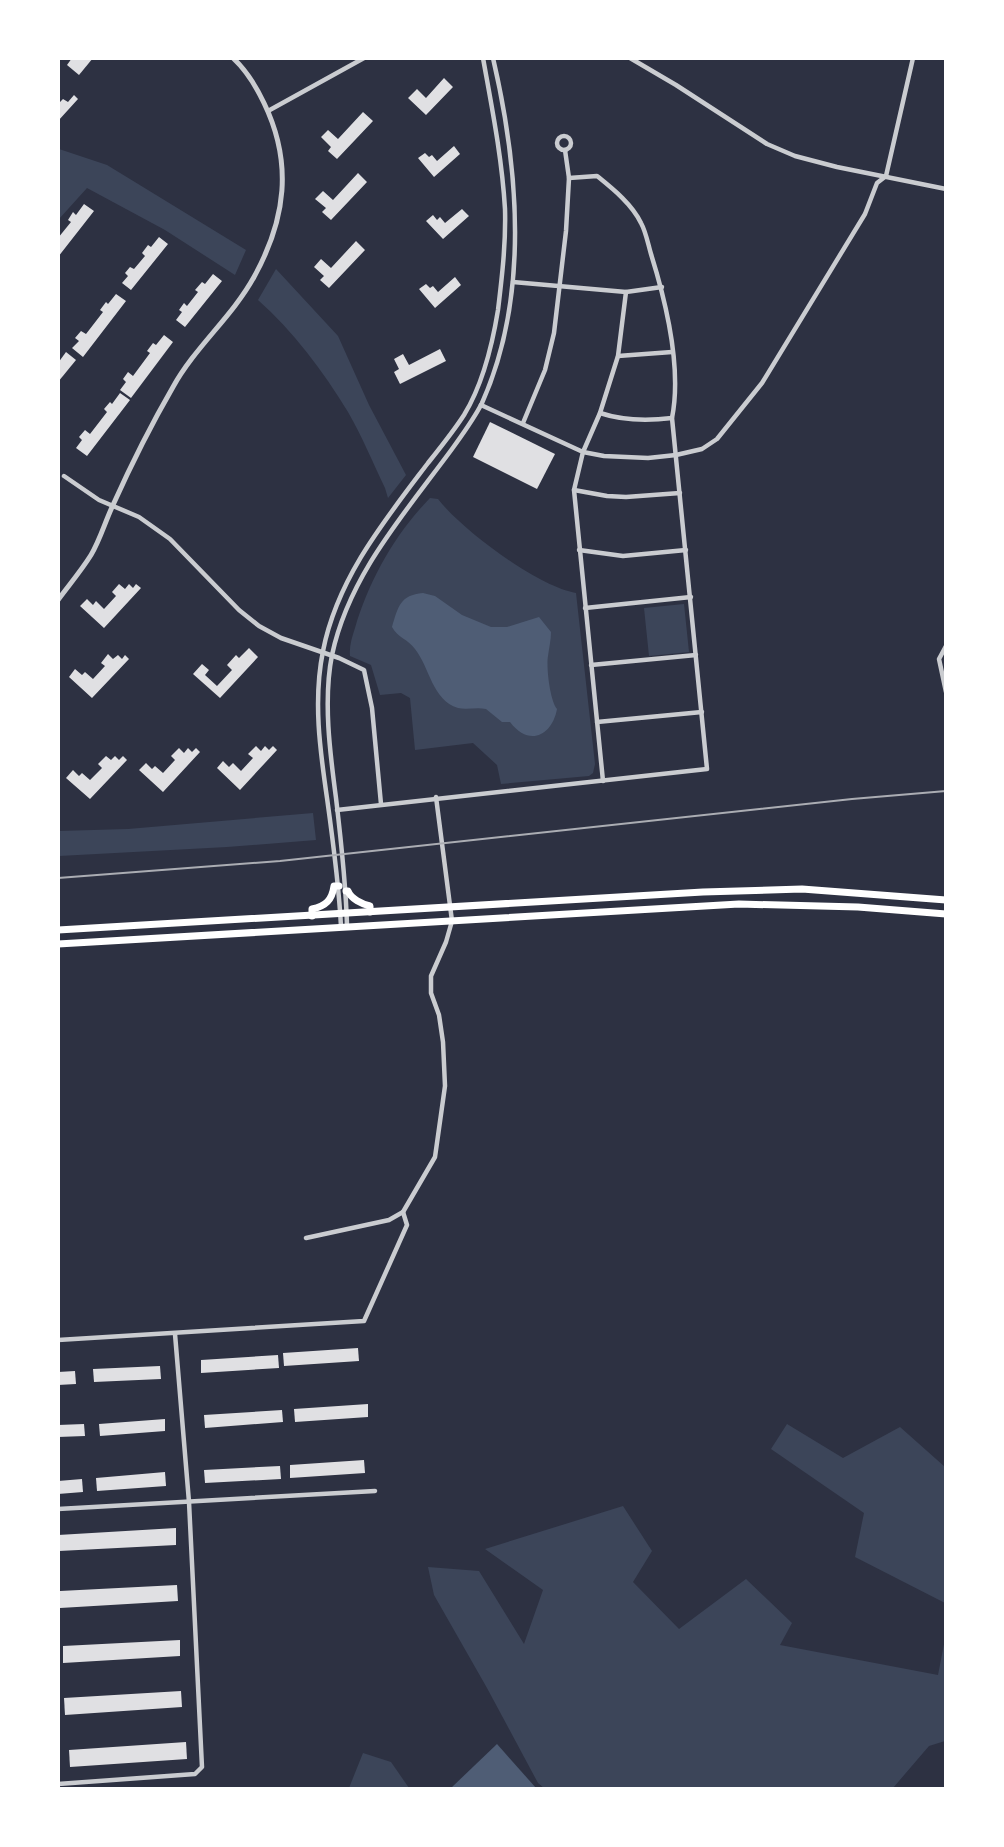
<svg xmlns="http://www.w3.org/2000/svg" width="1004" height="1847" font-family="Literata,serif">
	<rect width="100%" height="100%" fill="#2d3142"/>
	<g fill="#3c4559">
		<path d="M 59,149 L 107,165 L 246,250 L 235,275 L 165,230 L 87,188 L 59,219 Z"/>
		<path d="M 276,269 L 338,336 L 369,405 L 406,475 L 388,498 L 385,488 C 373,463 362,436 348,412 C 323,371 293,331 258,300 Z"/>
		<path d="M 430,498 L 438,499 C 461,529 538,587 576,593 L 595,764 L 593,773 L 589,776 L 501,784 L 497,765 L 473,743 L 415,750 L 410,698 L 401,693 L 380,695 L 371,665 L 350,656 C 349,647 352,637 355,628 C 369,580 395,534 430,498 Z"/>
		<path d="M 684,604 L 689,652 L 649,656 L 644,608 Z"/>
		<path d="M 313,813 L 316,840 L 227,847 L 59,856 L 59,831 L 128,829 Z"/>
		<path d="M 787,1424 L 843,1458 L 900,1427 L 945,1467 L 945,1603 L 855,1557 L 864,1513 L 771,1449 Z"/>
		<path d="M 623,1506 L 652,1551 L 633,1582 L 679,1629 L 746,1579 L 792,1623 L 780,1645 L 938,1675 L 945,1639 L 945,1741 L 929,1746 L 893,1788 L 544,1788 L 538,1783 L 487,1688 L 434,1595 L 428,1567 L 479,1571 L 524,1644 L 543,1590 L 485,1549 Z"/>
		<path d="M 363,1753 L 391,1762 L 409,1788 L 349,1788 Z"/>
	</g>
	<g fill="#4f5d75">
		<path d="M 423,593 L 435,596 L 462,615 L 491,627 L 507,627 L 539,617 L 551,632 C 551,640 549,648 548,656 C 546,667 550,701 557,709 C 552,736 529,747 510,722 L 502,722 L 486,709 C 477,707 467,710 458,708 C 432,700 430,668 415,649 C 408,639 398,638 392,627 C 398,607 400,595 423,593 Z"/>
		<path d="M 497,1744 L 536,1788 L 451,1788 Z"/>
	</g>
	<g fill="#e0e0e3">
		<path d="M 72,58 L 93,58 L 79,75 L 67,65 Z"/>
		<path d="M 444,78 L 453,87 L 426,115 L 408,98 L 417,89 L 426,98 Z"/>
		<path d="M 74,95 L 78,99 L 58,121 L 58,104 L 63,99 L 68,102 Z"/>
		<path d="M 363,112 L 373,121 L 337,159 L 328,151 L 331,147 L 321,137 L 328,130 L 338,139 Z"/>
		<path d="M 454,146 L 460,154 L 434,177 L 418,158 L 425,153 L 429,157 L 432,155 L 437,161 Z"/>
		<path d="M 358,173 L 367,182 L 331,220 L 322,212 L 326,208 L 315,199 L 323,191 L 333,200 Z"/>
		<path d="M 84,204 L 94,211 L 58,257 L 58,238 L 71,222 L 68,220 L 73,212 L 76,215 Z"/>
		<path d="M 462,209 L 469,216 L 443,239 L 426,221 L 433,215 L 437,220 L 440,217 L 445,223 Z"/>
		<path d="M 159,237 L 168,244 L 131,290 L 122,283 L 128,276 L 125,273 L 130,267 L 134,269 L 145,256 L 142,253 L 148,245 L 151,247 Z"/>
		<path d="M 356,241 L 365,250 L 329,288 L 320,280 L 324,276 L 314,267 L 321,259 L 331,268 Z"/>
		<path d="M 213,274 L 222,281 L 185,327 L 176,320 L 182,312 L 179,310 L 184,303 L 187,306 L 198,292 L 195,290 L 202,282 L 205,284 Z"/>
		<path d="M 455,277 L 461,285 L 435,308 L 419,289 L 426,284 L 430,288 L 433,286 L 438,292 Z"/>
		<path d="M 116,294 L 126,301 L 83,357 L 72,348 L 79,341 L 75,338 L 81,331 L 86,334 L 103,312 L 100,310 L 106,302 L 108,304 Z"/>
		<path d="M 164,335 L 173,342 L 131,398 L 120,390 L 126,382 L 123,379 L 128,372 L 133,376 L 150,353 L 147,351 L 153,343 L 156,345 Z"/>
		<path d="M 440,349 L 446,361 L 400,384 L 394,372 L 399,369 L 394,359 L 403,354 L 409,365 Z"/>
		<path d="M 66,352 L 76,360 L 58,382 L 58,363 Z"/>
		<path d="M 120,393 L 130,400 L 87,456 L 76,448 L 82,440 L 79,437 L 85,430 L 90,434 L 107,412 L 104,409 L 110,402 L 112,404 Z"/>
		<path d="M 490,422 L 555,454 L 537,489 L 473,457 Z"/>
		<path d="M 119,584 L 125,589 L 129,584 L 133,588 L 136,584 L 141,588 L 104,628 L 80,606 L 87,599 L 93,605 L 96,601 L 104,609 L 116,596 L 112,592 Z"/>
		<path d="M 249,648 L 258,657 L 220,698 L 193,674 L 202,664 L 209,670 L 205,675 L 217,686 L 232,670 L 227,665 L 236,655 L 239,658 Z"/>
		<path d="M 108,654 L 113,659 L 118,655 L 122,659 L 125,655 L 129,659 L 92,698 L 69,677 L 75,669 L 82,675 L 85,672 L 93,679 L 105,666 L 101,663 Z"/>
		<path d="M 256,746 L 261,751 L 265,746 L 269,750 L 273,746 L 277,750 L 240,790 L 217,768 L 223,761 L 229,767 L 233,763 L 241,771 L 253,758 L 248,754 Z"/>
		<path d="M 179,748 L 184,753 L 188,748 L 192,752 L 196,748 L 200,752 L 163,792 L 139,770 L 146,763 L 152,769 L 155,766 L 163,773 L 175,760 L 171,756 Z"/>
		<path d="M 106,756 L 111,760 L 115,756 L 119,760 L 123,756 L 127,760 L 90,799 L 66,778 L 73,770 L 79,776 L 82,773 L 90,780 L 102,768 L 98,764 Z"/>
		<path d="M 358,1348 L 359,1361 L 284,1366 L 283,1353 Z"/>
		<path d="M 278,1355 L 279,1368 L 201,1373 L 201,1360 Z"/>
		<path d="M 160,1366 L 161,1379 L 94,1382 L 93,1369 Z"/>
		<path d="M 75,1371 L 76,1384 L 58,1385 L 58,1372 Z"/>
		<path d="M 368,1404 L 368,1417 L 295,1422 L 294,1409 Z"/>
		<path d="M 282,1410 L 283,1422 L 205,1428 L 204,1415 Z"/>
		<path d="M 165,1419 L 165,1431 L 100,1436 L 99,1424 Z"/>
		<path d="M 84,1424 L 85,1436 L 58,1437 L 58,1425 Z"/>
		<path d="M 364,1460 L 365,1473 L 290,1478 L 290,1465 Z"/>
		<path d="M 280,1466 L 281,1479 L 205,1483 L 204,1470 Z"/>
		<path d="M 165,1472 L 166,1486 L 97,1491 L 96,1478 Z"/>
		<path d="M 82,1479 L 83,1492 L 58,1494 L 58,1481 Z"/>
		<path d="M 176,1528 L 176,1545 L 59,1551 L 58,1535 Z"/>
		<path d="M 177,1585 L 178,1601 L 60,1608 L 60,1591 Z"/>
		<path d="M 180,1640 L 180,1656 L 63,1663 L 63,1646 Z"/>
		<path d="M 181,1691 L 182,1707 L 65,1715 L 64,1698 Z"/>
		<path d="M 186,1742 L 187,1759 L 70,1767 L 69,1750 Z"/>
	</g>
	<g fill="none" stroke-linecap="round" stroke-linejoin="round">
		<g stroke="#caccd0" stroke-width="4.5">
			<path d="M 630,58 L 676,85 L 767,144 L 795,156 L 837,167 L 946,189"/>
			<path d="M 268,111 L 364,58"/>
			<circle cx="564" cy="143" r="7"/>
			<path d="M 886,176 L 913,58"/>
			<path d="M 513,282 L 626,292 L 662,287"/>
			<path d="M 618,356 L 672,352"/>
			<path d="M 481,405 L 583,452 L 604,456 L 648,458 L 676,455 L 702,449 L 717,439 L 762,383 L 865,214 L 877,183 L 886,176"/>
			<path d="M 600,413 C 624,421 647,421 672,418"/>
			<path d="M 523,423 L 545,370 L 554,333 L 566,231 L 569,178 L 565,150"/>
			<path d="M 64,476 L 99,500 L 139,517 L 170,539 L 239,610 L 259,626 L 281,638 L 339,658 L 364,670 L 372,708 L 381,804"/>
			<path d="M 574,490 L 607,496 L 626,497 L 680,493"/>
			<path d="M 579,550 L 623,556 L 686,550"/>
			<path d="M 585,608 L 691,597"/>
			<path d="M 946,646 L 939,659 L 946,692"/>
			<path d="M 591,665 L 696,655"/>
			<path d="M 597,722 L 702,712"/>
			<path d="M 603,781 L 574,490 L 583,452 L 600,413 L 618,356 L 626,292"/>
			<path d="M 337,810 L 707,769 L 672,418 C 682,368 666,302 651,254 C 648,244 646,232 641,223 C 632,204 613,189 597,176 L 569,178"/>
			<path d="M 347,926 C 346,883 341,840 336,798 C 330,753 323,700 332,655 C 349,575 405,513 452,449 C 462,435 474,419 482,403 C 530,296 519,170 493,58"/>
			<path d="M 341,927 C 339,884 333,841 327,798 C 320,750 313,700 323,651 C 337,579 384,521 428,463 C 440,448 453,432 464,415 C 483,384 492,347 498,310 C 502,277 506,243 505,209 C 502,158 492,108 483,58"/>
			<path d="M 306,1238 L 389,1220 L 403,1212 L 435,1157 L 445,1086 L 443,1042 L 439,1015 L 431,993 L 431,976 L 446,942 L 452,921 L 436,797"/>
			<path d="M 58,1340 L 364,1321 L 407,1225 L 403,1212"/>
			<path d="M 58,1509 L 375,1491"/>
			<path d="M 58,1784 L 195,1774 L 202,1767 L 189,1502 L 175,1334"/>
		</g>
		<path stroke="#caccd0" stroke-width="5" d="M 58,600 C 69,585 81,571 91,555 C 100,540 105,522 113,505 C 131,465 151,425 173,387 C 195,347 232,317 254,277 C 286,219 293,163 264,103 C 256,86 247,71 233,58"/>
		<g stroke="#fff" stroke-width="7">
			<path d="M 346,891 L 348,891 C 351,899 362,904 370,906 L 370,912"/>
			<path d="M 312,916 L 312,909 C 326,906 332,900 334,886 L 339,886"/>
			<path d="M 58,930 L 703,892 L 802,889 L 946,900"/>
			<path d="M 58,944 L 739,904 L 858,907 L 946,914"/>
		</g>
		<path stroke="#abadb3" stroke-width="2" d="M 58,878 L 280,861 L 852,799 L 946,791"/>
	</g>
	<rect width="1004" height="1847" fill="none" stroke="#ffffff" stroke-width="120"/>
</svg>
